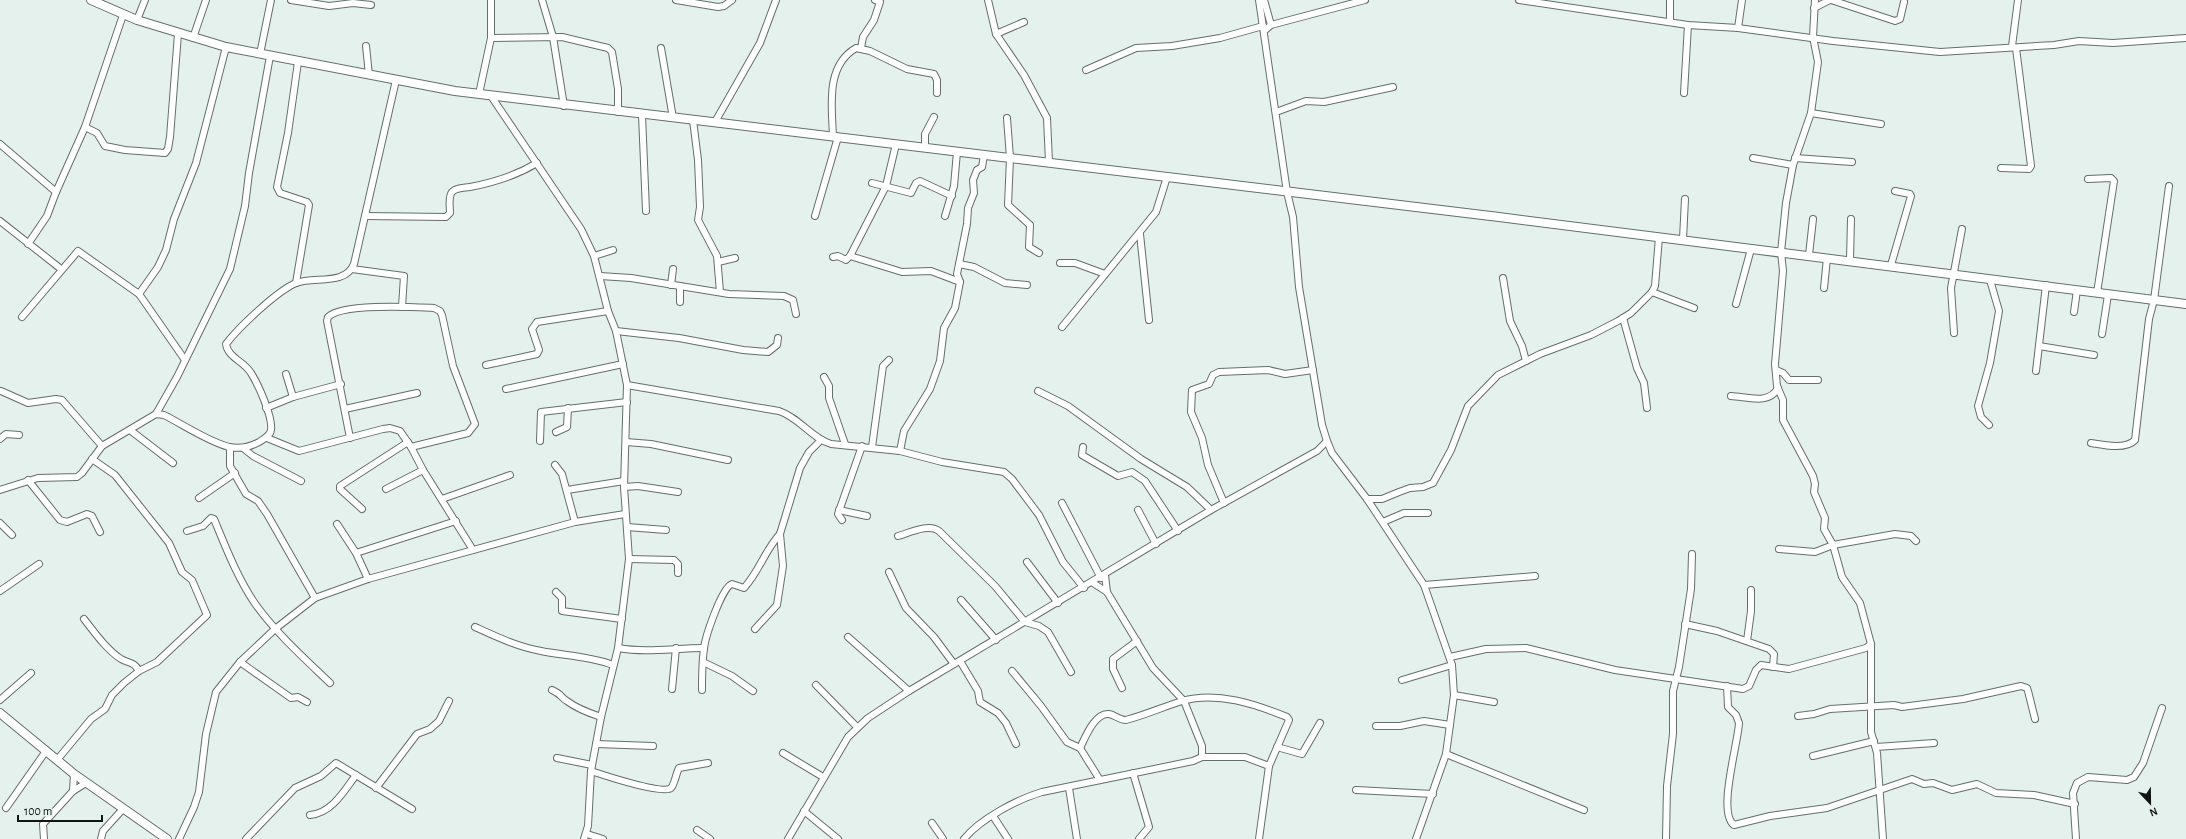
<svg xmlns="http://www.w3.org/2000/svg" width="2186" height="839" font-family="'Alegreya Sans',sans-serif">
	<rect width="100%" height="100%" fill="#e5f1ed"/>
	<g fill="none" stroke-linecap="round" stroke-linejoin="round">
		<g stroke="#646f6c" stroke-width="8">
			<g id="minor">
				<path d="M 291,0 L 329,6 L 353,3 L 371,5"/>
				<path d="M 542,0 L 553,37 L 564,106"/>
				<path d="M 676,0 L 718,7 L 724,6 L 732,0"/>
				<path d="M 988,0 L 996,34 L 1024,75 L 1047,118 L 1049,162"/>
				<path d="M 1259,0 L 1287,192 L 1293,217 L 1299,287 L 1322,425 L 1327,441 L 1332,453 L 1367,499 L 1424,585 L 1452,665 L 1454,695 L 1446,754 L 1416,839"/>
				<path d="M 1264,0 L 1271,25"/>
				<path d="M 1519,0 L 1688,25 L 1738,28 L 1833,41 L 1940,52 L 2054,45 L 2079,41 L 2113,43 L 2186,38"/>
				<path d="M 1815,0 L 1813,37 L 1818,62 L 1811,113 L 1793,165 L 1786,203 L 1781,252 L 1783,271 L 1775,364 L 1777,386 L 1783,400 L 1783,420 L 1813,476 L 1815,484 L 1814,492 L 1825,518 L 1824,529 L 1833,545 L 1842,577 L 1860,603 L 1871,644 L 1871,732 L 1877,753 L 1883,839"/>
				<path d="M 1831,0 L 1895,21 L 1900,19 L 1904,2"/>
				<path d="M 1814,8 L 1830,0"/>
				<path d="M 137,20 L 145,0"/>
				<path d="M 1670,22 L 1670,0"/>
				<path d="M 1738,28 L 1742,0"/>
				<path d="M 1264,31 L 1271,25 L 1365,0"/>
				<path d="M 996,34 L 1024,22"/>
				<path d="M 193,38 L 206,0"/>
				<path d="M 491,38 L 562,37 L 608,48 L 612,52 L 618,89 L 618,112"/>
				<path d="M 366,46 L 369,75"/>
				<path d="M 2012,46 L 2018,0"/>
				<path d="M 661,48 L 673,118"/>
				<path d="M 861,48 L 863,37 L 874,20 L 880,2 L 875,0"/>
				<path d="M 260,54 L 271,0"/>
				<path d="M 1086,70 L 1136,48 L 1172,46 L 1220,38 L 1263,26"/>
				<path d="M 1684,93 L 1688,25"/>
				<path d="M 479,94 L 491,38 L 491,0"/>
				<path d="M 491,96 L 581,229 L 594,256 L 608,311 L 616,331 L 627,385 L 624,487 L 629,559 L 618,648 L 601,717 L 591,771 L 588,826 L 584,839"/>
				<path d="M 1276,112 L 1306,101 L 1324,102 L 1393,87"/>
				<path d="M 1811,113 L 1881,124"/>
				<path d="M 642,115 L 646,211"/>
				<path d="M 1007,118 L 1010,158 L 1008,205 L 1030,225 L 1029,247 L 1039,253"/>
				<path d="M 693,120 L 698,160 L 700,207 L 698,220 L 717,256 L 720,292"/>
				<path d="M 715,122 L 760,43 L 776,0"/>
				<path d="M 85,127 L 97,133 L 105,146 L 125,150 L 165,153 L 168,149 L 170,137 L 178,34"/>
				<path d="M 833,137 C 832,107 825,66 856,48 L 870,51 L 907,69 L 934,74 L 937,80 L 937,93"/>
				<path d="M 0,144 L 56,192"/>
				<path d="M 925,148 L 925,134 L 934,117"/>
				<path d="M 1753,158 L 1793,165"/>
				<path d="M 1795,158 L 1852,162"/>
				<path d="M 2001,168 L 2029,169 L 2031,166 L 2016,48"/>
				<path d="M 2088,179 L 2111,178 L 2114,181 L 2097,293"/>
				<path d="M 872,183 L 911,193 L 916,183 L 920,181 L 952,196"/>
				<path d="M 365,216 L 446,217 L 450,213 C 450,207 448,197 452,192 C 457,187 464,188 470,187 C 492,183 517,175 537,163"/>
				<path d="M 815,216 L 838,137"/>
				<path d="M 945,216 L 954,186 L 957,152"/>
				<path d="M 0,221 L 61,269"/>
				<path d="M 1140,234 L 1149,320"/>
				<path d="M 1683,239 L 1685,199"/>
				<path d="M 28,244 L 47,216 L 56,192 L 85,127 L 123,15"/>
				<path d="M 1809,255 L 1813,219"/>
				<path d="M 594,256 L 613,250"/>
				<path d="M 850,256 L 902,272 L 931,271 L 960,282"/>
				<path d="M 833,257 L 838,256 L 846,260 L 850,256 L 886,186 L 896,144"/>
				<path d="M 1850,260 L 1851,219"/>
				<path d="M 718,262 L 735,258"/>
				<path d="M 1060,263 L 1075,263 L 1105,274"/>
				<path d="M 959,264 L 974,267 L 1005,283 L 1027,285"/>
				<path d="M 1891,265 L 1911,196 L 1910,194 L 1895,191"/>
				<path d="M 352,269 L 404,276 L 402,307"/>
				<path d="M 600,276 L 631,278 L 729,294 L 784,296 L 793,300 L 796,314"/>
				<path d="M 1503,278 L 1510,321 L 1522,346 L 1526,361"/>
				<path d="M 296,283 L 309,205 L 307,202 L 280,193 L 277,187 L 288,133 L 298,62"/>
				<path d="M 671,285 L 673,269"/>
				<path d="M 680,286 L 680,302"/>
				<path d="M 1824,288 L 1827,258"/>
				<path d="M 1652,292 L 1694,308"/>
				<path d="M 139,294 L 158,267 L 166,250 L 174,219 L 196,163 L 226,47"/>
				<path d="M 1736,304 L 1751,249"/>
				<path d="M 2074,312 L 2077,290"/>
				<path d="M 22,317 L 78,251 L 139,294 L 185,360"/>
				<path d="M 1623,318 L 1637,368 L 1644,383 L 1647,408"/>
				<path d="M 1062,327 L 1156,212 L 1167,177"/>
				<path d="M 616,331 L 679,338 L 743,350 L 768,352 L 777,345 L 778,338"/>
				<path d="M 1954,333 L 1951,288 L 1962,229"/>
				<path d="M 2102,334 L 2108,295"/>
				<path d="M 2039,346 L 2094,355"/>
				<path d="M 486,365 L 537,354 L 539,350 L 532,329 L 537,322 L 608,311"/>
				<path d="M 1776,370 L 1783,373 L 1789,380 L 1818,380"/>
				<path d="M 2036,371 L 2046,285"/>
				<path d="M 286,374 L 293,397"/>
				<path d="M 824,377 L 829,386 L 829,398 L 845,444"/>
				<path d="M 627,385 L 779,411 C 800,418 811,438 831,444 L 900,451 L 942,462 L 1004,472 L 1012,479 L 1039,515 L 1063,562 L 1084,588"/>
				<path d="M 506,389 L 623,364"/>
				<path d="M 1,391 L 28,403 L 56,399 L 62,400 L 102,446"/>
				<path d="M 1038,391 L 1068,406 L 1141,459 L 1187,487 L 1211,510"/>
				<path d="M 1731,396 C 1748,397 1769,405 1778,388"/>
				<path d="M 266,408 L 293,397 L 341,384"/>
				<path d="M 345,409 L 417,393"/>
				<path d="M 156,414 L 177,377 L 230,269 L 245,206 L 249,173 L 270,56"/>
				<path d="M 1989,425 L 1981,417 L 1978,406 L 1990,363 L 1999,311 L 1990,280"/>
				<path d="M 130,430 L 173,463"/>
				<path d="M 556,432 L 567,427 L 568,408"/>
				<path d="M 267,438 L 299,451 L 383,429 L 390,428 L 400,431 L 411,447 L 423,470 L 473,550"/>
				<path d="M 350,438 L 327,321 L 328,317 C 342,303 412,307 434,308 L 440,311 L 442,315 L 453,366 L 475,424 L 468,433 L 411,447"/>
				<path d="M 0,439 L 6,434 L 19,435"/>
				<path d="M 540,441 L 541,412 L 627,402"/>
				<path d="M 626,442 L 651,444 L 728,460"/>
				<path d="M 2091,443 C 2103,445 2126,450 2135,440 L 2149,319 L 2154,300 L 2169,186"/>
				<path d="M 230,447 L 230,466 L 246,494 L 258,501 L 267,514 L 315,598"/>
				<path d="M 872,447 L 883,366 L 889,360"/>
				<path d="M 1083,447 L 1082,455 L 1118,476 L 1132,472 L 1145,481 L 1178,531"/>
				<path d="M 243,448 L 253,456 L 301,481"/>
				<path d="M 900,451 L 904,431 L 930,389 L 940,361 L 944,328 L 955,308 L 960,282 L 957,274 L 967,224 L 968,208 L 974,193 L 973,180 L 977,170 L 982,167 L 984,155"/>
				<path d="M 555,465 L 562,474 L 575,522"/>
				<path d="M 28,480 L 60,520 L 67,522 L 87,514 L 92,516 L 100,532"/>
				<path d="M 624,487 L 638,486 L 678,492"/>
				<path d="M 386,489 L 423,470"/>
				<path d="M 0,490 L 38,478 L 77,477 L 82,473 L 102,446 L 156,414 L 164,415 C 184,425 207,441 229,447 C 239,449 250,447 259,442 C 264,439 270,436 271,430 C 273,417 258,384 251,373 C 244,361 228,358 226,344 C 239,327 277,291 296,283 C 315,276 345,286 354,264 L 396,80"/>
				<path d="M 567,490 L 624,481"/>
				<path d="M 199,498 L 235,473"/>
				<path d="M 442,499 L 510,475"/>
				<path d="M 1367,499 L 1382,499 L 1399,492 L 1410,488 L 1423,487 L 1433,483 L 1451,450 L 1468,406 L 1498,375 L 1540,354 L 1591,335 L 1618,321 L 1631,313 L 1652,292 L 1655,286 L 1659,237"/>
				<path d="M 1062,503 L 1101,578"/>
				<path d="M 1224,503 L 1208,465 L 1202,438 L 1191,412 L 1192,390 L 1209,384 L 1213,375 L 1219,372 L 1268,370 L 1285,374 L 1313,370"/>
				<path d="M 362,509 L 340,489 L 340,486 L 408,442"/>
				<path d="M 839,510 L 867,516"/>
				<path d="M 1138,510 L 1156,544"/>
				<path d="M 842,520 L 838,514 L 862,446"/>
				<path d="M 1383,522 L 1404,513 L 1428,513"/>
				<path d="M 0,523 L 12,535"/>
				<path d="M 337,524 L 356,553 L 368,579"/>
				<path d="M 627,527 L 666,530"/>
				<path d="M 187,531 L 203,526 L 211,518 L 214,519 C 226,548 238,579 256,605 C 277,634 304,658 330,683"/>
				<path d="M 898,536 C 909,533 929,523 939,531 L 995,586 L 1025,622 L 1039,626 L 1048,632 L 1071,672"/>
				<path d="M 1779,549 L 1815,552 L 1833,545 L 1895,534 L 1911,536 L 1916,541"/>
				<path d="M 356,553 L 456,521"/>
				<path d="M 629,559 L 674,560 L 678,564 L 678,573"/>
				<path d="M 1027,562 L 1058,603"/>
				<path d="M 889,572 L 906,608 L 934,637 L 954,664"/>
				<path d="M 1105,575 L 1107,592 L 1153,668 L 1184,701 L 1202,746 L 1202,757"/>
				<path d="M 1093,583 L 1107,592"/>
				<path d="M 1424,585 L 1535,576"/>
				<path d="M 0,591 L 39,564"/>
				<path d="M 556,592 L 562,598 L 562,611 L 622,619"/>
				<path d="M 961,600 L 996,640"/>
				<path d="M 84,619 C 95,633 106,649 121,659 C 128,663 135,662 139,671"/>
				<path d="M 1685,624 L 1717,631 L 1769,649 L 1774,654 L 1773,667"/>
				<path d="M 475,627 C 497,637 518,647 541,651 C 566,656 590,656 613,665"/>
				<path d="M 755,629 L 777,605 L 783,566 L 780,534"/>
				<path d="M 848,637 L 909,691"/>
				<path d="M 1747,641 L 1751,611 L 1751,590"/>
				<path d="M 618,648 C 647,653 674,648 704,648"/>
				<path d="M 1450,657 L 1486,649 L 1526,648 L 1615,670 L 1743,689 L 1749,686 L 1756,670 L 1761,665 L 1789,669 L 1866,648 L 1871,644"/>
				<path d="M 960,661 L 978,691 L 980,702 L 998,713 L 1006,723 L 1016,744"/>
				<path d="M 240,662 L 291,698 L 298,697 L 307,702"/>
				<path d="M 703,662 L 732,676 L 753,691"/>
				<path d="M 1012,671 L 1041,706 L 1067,742 L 1080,748 L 1100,780"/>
				<path d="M 1402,680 L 1452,665"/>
				<path d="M 816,685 L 857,727"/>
				<path d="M 1727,686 L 1728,707 L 1736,715 L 1739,723 C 1738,744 1717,813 1734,825 L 1770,816 L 1827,808 L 1912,779 L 1924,784 L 1933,783 L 1952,790 L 1977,784 L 1996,793 L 2034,795 L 2075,804"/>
				<path d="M 1122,688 L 1113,669 L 1113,659 L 1137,641"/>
				<path d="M 672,689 L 676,648"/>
				<path d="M 552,690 C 563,695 560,697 567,701 C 576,708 589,713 601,717"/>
				<path d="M 702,690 C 702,676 702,662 704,649 C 705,637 722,587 732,584 L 744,588 C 759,572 765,550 780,534 L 800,468 L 809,452 L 821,440"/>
				<path d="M 1454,695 L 1494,702"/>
				<path d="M 0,700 L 31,673"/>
				<path d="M 1798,716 L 1814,714 L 1830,709 L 1894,705 L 1902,707 L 1963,699 L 2021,686 L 2027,688 L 2028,691 L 2035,719"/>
				<path d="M 1376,726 L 1400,726 L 1424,721 L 1450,725"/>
				<path d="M 596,744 L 653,746"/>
				<path d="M 1277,747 L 1302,754 L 1320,723"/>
				<path d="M 1876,747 L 1934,743"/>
				<path d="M 1080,748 C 1085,738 1095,712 1109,714 C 1115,715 1119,720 1126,720 C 1145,715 1163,707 1182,701 C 1217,691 1255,704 1287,717 L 1289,720 L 1269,766 L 1259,839"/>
				<path d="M 783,753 L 823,777"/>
				<path d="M 1446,754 L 1584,810"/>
				<path d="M 1813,756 L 1874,741"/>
				<path d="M 557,758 L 592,765"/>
				<path d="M 57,760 L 91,719 L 105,709 L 112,695 L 124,683 L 139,671 L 157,662 L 207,615 L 192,580 L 182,572 L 169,543 L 115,475 L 92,459"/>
				<path d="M 591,771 C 603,775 663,795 671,788 C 675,784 676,773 679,768 L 708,763"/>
				<path d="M 1133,773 L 1149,827 L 1139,839"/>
				<path d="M 376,788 L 417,734 L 430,729 L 439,721 L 449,701"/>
				<path d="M 1069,788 L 1077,839"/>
				<path d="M 1356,790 L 1433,794"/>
				<path d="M 73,791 L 74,774"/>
				<path d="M 6,808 L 46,751"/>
				<path d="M 804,811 L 838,839"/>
				<path d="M 310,815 C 332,813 344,791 356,775"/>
				<path d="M 993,816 L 1008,839"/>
				<path d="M 932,823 L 943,839"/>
				<path d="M 697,830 L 710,839"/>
				<path d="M 587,834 L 603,839"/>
				<path d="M 44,839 L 43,824 L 73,791 L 86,783"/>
				<path d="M 101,839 L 103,831 L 122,810"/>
				<path d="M 179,839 L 194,807 L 199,792 L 206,734 L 216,692 L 240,662 L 275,629 L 315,598 L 368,579 L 575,522 L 625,514"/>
				<path d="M 246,839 L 295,788 L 321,776 L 336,763 L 412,809"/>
				<path d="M 788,839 L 848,737 L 868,718 L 909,691 L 1211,510 L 1317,451 L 1327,441"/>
				<path d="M 964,839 C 980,819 1018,799 1042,792 L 1193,761 L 1202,757 L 1245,757 L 1269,766"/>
				<path d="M 1666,839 L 1667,786 L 1673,734 L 1673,691 L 1679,667 L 1691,589 L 1692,554"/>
				<path d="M 2076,839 L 2073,793 L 2077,783 L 2088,777 L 2127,780 L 2134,777 L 2143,763 L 2162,708"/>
			</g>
		</g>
		<g stroke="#646f6c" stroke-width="10">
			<g id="tertiary">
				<path d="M 91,0 L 137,20 L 226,47 L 455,91 L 1499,217 L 2186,304"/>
				<path d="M 0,713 L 74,774 L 167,839"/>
			</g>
		</g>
		<use href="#minor" stroke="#fff" stroke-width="6"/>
		<use href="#tertiary" stroke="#fff" stroke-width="8"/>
	</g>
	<g transform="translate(2150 803) rotate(158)" stroke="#e5f1ed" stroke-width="3" paint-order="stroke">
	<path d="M0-3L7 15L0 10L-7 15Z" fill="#111514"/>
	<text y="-6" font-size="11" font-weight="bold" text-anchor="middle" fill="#111514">N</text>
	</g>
	<path d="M18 815v6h84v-6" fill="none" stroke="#111514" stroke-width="2"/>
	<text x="24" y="815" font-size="12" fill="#111514" stroke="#e5f1ed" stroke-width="3" paint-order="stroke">100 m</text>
</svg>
